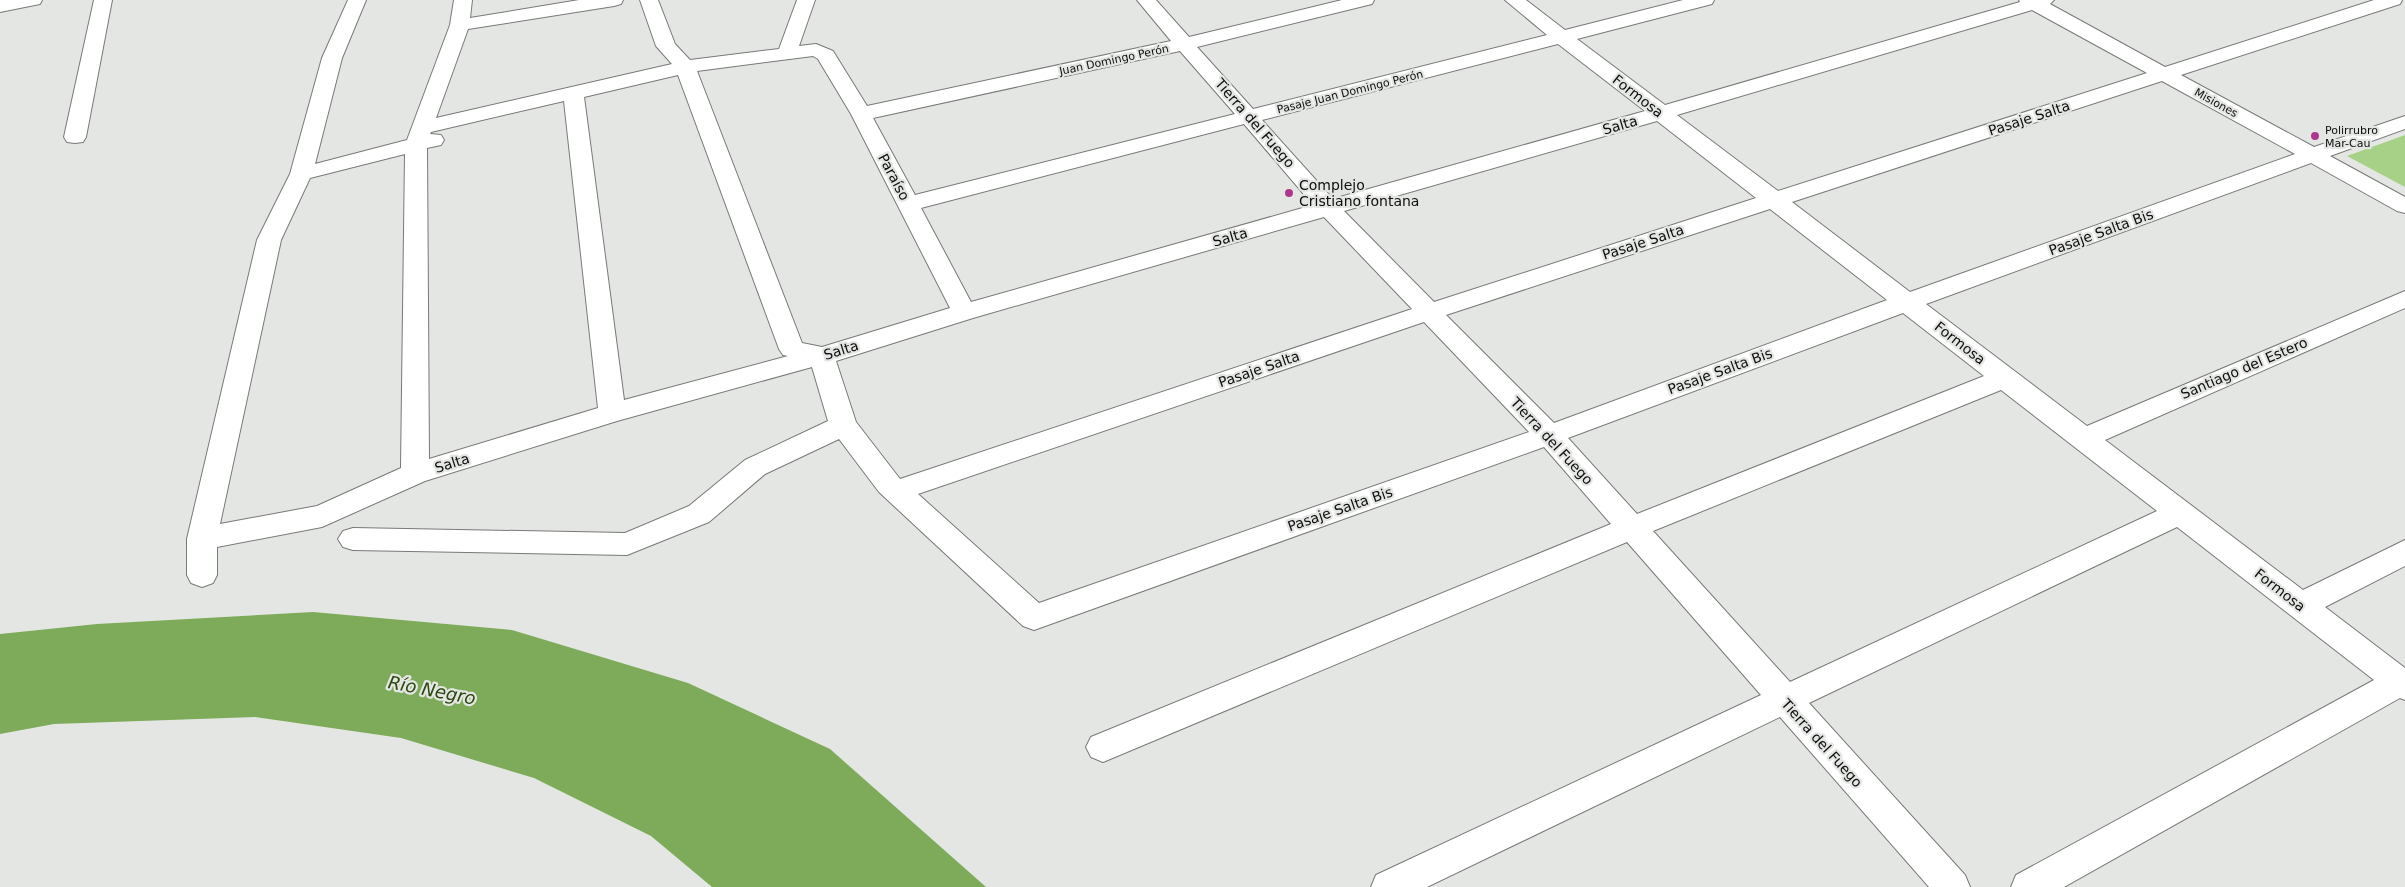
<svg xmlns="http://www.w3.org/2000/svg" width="2405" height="887" font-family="'DejaVu Sans',sans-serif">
	<rect width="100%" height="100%" fill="#e4e6e3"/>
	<path fill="#a6d186" d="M 2405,135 L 2405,187 L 2347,156 Z"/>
	<path fill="#7eab59" d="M 313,612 L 512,630 L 688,683 L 830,749 L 986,887 L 712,887 L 651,836 L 534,778 L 401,738 L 255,717 L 54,724 L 0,734 L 0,634 L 97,624 Z"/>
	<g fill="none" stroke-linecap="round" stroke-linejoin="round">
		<g stroke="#787a77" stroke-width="2">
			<g id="minor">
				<path d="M 0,0 L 42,0 L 40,4 L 0,12 Z"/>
				<path d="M 94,0 L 112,0 L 86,137 L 83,142 L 75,143 L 67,142 L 64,137 Z"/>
				<path d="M 348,0 L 366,0 L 342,58 L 315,164 L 407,140 L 450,25 L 454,0 L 472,0 L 470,18 L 579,0 L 623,0 L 621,4 L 614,6 L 468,29 L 436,118 L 672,64 L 656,46 L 640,0 L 658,0 L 675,44 L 690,60 L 779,49 L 797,0 L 815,0 L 799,46 L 816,44 L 833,51 L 867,106 L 1171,41 L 1137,0 L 1156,0 L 1189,37 L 1342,0 L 1374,0 L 1372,4 L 1197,47 L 1253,109 L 1547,35 L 1505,0 L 1526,0 L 1565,30 L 1683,0 L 1714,0 L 1712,4 L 1577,39 L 1665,105 L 2020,2 L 2019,0 L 2054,0 L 2050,4 L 2165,67 L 2374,0 L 2402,0 L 2400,4 L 2181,75 L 2314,147 L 2405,116 L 2405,129 L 2330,156 L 2405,197 L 2405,213 L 2397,211 L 2311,163 L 1926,304 L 2087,426 L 2405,291 L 2405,308 L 2105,440 L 2303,590 L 2405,540 L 2405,566 L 2325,607 L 2405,668 L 2405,700 L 2400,698 L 2064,887 L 2011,887 L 2016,875 L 2374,680 L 2177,527 L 1809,703 L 1965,875 L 1970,887 L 1929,887 L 1780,717 L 1427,887 L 1371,887 L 1376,875 L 1761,695 L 1627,542 L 1115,757 L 1103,762 L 1091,757 L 1086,747 L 1091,737 L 1611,524 L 1544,447 L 1034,630 L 1023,626 L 879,492 L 839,439 L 765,474 L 709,522 L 627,555 L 353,550 L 343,547 L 338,539 L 343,531 L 353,528 L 625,533 L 689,506 L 745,460 L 828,421 L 812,367 L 617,421 L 425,481 L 322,527 L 217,547 L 217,575 L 213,583 L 202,587 L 191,583 L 187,575 L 187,539 L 257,240 L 290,174 L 322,58 ZM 2032,10 L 2147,73 L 1778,191 L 1677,115 ZM 1558,44 L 1645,111 L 1333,199 L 1262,120 ZM 1180,51 L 1235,114 L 915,195 L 873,118 ZM 813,56 L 818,59 L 851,114 L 950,308 L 822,347 L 802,343 L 697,71 ZM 678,75 L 779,349 L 783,355 L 788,356 L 624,400 L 584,97 ZM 2162,81 L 2295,154 L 1910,292 L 1792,202 ZM 564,101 L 598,408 L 429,459 L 427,148 L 441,145 L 444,140 L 441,135 L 430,134 L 431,132 ZM 1657,121 L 1756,198 L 1434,302 L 1344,211 ZM 1244,124 L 1313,205 L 971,302 L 921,208 ZM 405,154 L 401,468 L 317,506 L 220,524 L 281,240 L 310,178 ZM 1770,209 L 1887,300 L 1554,423 L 1446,315 ZM 1324,217 L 1412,309 L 900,479 L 856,422 L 836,361 L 973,318 ZM 1903,313 L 1984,376 L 1637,514 L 1568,438 ZM 1424,322 L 1529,432 L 1039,603 L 918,494 ZM 2001,390 L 2157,511 L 1790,682 L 1653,531 Z"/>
			</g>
		</g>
		<use href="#minor" fill="#fff" fill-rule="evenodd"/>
	</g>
	<g fill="#ae378d" stroke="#e4e6e3" stroke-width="2">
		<circle cx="2315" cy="136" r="5"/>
		<circle cx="1289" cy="193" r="5"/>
	</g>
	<g text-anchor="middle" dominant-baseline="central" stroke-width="4.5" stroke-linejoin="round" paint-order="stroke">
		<g font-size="11" fill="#0d0e0d" stroke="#e4e6e3">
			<text transform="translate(1114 60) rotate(-12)">Juan Domingo Perón</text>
			<text transform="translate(1350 92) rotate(-14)">Pasaje Juan Domingo Perón</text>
			<text transform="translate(2216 103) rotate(29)">Misiones</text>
		</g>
		<g font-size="11" fill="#0d0e0d" stroke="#e4e6e3" text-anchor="start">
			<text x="2325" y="130">Polirrubro<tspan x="2325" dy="13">Mar-Cau</tspan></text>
		</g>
		<g font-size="14" fill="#0d0e0d" stroke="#e4e6e3">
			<text transform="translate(1638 96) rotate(38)">Formosa</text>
			<text transform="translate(2029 118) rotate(-18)">Pasaje Salta</text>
			<text transform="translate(1255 123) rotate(49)">Tierra del Fuego</text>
			<text transform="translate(1620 125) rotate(-16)">Salta</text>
			<text transform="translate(894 177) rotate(62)">Paraíso</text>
			<text transform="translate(2101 232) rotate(-20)">Pasaje Salta Bis</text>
			<text transform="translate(1230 237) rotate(-16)">Salta</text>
			<text transform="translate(1643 242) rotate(-18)">Pasaje Salta</text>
			<text transform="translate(1960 343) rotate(38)">Formosa</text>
			<text transform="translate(841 350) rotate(-17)">Salta</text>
			<text transform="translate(2244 368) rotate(-23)">Santiago del Estero</text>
			<text transform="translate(1259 369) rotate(-19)">Pasaje Salta</text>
			<text transform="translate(1720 371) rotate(-20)">Pasaje Salta Bis</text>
			<text transform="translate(1552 441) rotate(47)">Tierra del Fuego</text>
			<text transform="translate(452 463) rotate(-17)">Salta</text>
			<text transform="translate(1340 509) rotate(-19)">Pasaje Salta Bis</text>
			<text transform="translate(2280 590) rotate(38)">Formosa</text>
			<text transform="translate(1822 743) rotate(48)">Tierra del Fuego</text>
		</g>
		<g font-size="14" fill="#0d0e0d" stroke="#e4e6e3" text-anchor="start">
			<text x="1299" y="185">Complejo<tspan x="1299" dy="16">Cristiano fontana</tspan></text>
		</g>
		<g font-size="18" font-style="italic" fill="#2a470c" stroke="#e4e6e3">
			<text transform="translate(432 690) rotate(11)">Río Negro</text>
		</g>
	</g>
</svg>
